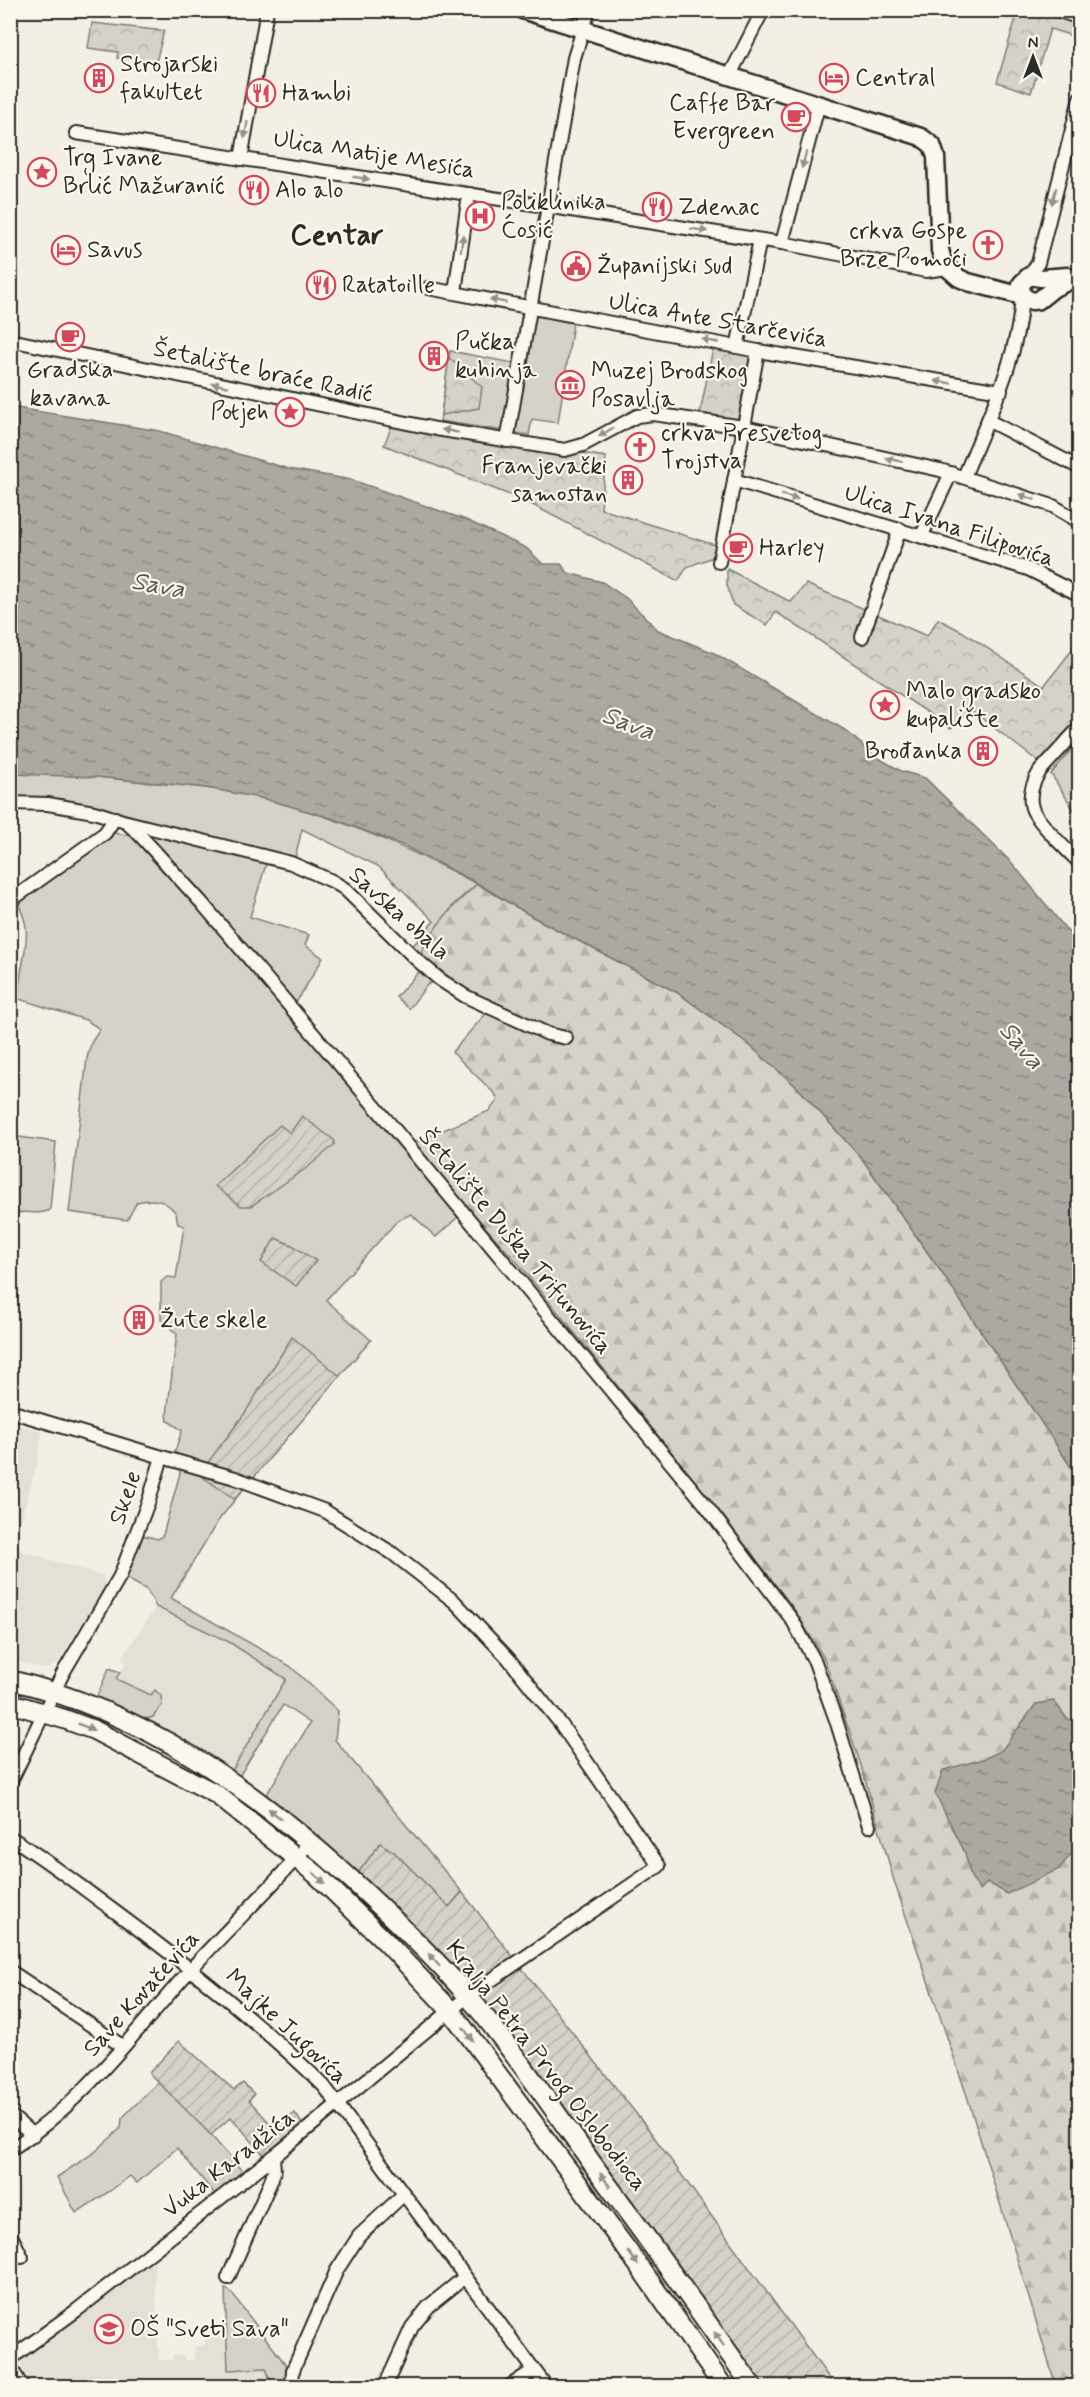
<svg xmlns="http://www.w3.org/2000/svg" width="1090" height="2397" font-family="Mynerve,sans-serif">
	<defs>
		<pattern id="forest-firs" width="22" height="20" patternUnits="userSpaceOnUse" patternTransform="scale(1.5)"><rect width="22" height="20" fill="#d5d2c9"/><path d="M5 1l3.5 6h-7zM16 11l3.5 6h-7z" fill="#b7b4ad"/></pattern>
		<pattern id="park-crowns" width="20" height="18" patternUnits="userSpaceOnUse" patternTransform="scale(1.5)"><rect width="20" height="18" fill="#d5d2c9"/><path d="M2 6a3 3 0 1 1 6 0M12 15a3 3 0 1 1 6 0" fill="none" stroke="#b7b4ad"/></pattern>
		<pattern id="garden-furrows" width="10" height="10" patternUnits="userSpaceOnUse" patternTransform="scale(1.5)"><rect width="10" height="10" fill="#d5d2c9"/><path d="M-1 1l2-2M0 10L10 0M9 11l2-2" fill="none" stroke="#b7b4ad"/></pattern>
		<pattern id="water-ripples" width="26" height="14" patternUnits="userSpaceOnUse" patternTransform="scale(1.5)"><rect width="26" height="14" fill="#aca9a2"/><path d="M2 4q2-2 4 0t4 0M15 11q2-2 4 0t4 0" fill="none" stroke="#8c8a84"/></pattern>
	</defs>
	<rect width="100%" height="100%" fill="#f3efe4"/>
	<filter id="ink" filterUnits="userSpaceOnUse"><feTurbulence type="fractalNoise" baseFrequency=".0167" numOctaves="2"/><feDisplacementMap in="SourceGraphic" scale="12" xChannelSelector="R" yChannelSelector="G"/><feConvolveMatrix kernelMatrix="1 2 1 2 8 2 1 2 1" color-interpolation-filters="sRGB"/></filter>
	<g filter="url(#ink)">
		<g fill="#e4e0d6">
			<path d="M 10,1423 L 42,1431 L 38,1460 L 13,1548 L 103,1576 L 105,1581 L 105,1587 L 60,1658 L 55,1665 L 45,1669 L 11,1660 Z"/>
			<path d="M 156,1607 L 229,1642 L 287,1679 L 231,1772 L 142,1720 L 153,1717 L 162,1705 L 155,1690 L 151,1695 L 115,1679 L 126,1663 L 121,1659 Z"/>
			<path d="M 154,2261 L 159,2360 L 173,2360 L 173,2355 L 184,2355 L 184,2360 L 194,2360 L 195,2346 L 205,2345 L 205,2335 L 216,2334 L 215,2323 L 226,2322 L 228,2370 L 266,2368 L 272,2386 L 33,2386 L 21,2367 L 20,2360 Z"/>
		</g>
		<g fill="#d5d2c9" stroke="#807e7a" stroke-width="1.5">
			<path d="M 532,315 L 573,323 L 558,423 L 532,419 L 529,435 L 440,421 L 450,351 L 523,365 Z"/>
			<path d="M 1079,740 L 1079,818 L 1051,774 Z"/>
			<path d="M 11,774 C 51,772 93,776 134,781 C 178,785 222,788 265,799 C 340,817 409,849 477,884 L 454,904 L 420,954 L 443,972 L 439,978 L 427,985 L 409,1009 L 396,997 L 423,967 L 406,954 L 434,921 L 378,866 L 302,829 L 295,858 L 76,802 L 45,798 L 11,798 Z"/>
			<path d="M 144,832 L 267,861 L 250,917 L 309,935 L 305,945 L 323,958 L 294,1006 Z"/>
			<path d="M 114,833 L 135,836 L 248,963 L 458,1217 L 436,1237 L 411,1214 L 397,1221 L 326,1300 L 371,1340 L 268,1458 L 218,1521 L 171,1598 L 290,1666 L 338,1711 L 335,1740 L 462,1892 L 449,1907 L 394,1852 L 380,1844 L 356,1876 L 265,1797 L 310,1723 L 283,1705 L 238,1778 L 231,1772 L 286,1679 L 229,1642 L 156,1607 L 147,1590 L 129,1580 L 127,1575 L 142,1535 L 158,1539 L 163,1535 L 180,1473 L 178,1463 L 173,1457 L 182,1430 L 168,1421 L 167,1414 L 177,1334 L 161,1320 L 161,1282 L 167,1277 L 176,1278 L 184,1226 L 178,1224 L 176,1213 C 165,1199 154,1198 137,1202 L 127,1220 L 69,1212 L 87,1058 L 91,1043 L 100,1029 L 86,1020 L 19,999 C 17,975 29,951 26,927 C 25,919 21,911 19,904 L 22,899 L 103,836 Z"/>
			<path d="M 11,913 L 15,943 L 11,970 Z"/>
			<path d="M 11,1136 L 56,1142 L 50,1210 C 37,1217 23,1208 11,1215 Z"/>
			<path d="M 109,1668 L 120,1672 L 116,1679 L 151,1695 L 155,1690 L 161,1696 L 162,1705 L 153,1717 L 142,1720 L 95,1701 Z"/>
			<path d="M 158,2082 L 195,2117 L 242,2171 L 216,2196 L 177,2148 L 137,2183 L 130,2176 L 110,2191 L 76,2213 L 57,2177 L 95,2152 L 121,2128 L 122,2118 Z"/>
			<path d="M 225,2289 L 230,2291 L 302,2386 L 272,2386 L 266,2368 L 228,2370 Z"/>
		</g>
		<path fill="url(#forest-firs)" stroke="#807e7a" stroke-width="1.5" d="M 477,884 L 533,917 L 678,993 L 747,1043 L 798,1088 L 863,1160 L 942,1273 L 1079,1479 L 1079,2386 L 1056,2386 L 967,2096 L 895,1884 L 861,1765 L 824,1658 L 794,1609 L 724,1517 L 517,1262 L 448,1186 L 415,1142 L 489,1111 L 498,1100 L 495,1094 L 452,1052 L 496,1002 L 463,988 L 420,954 C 433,926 455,904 477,884 Z"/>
		<g fill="url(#park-crowns)" stroke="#807e7a" stroke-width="1.5">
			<path d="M 1018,11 L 1044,11 L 1079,22 L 1079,38 L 1050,29 L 1031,93 L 997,82 Z"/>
			<path d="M 92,23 L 164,31 L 156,62 L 117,58 L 118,52 L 88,48 Z"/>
			<path d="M 713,348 L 750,355 L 738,420 L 700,413 Z"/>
			<path d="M 449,358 L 482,387 L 479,408 L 441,415 Z"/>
			<path d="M 393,423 L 606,457 L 601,509 L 731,550 L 687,567 L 678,581 L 525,501 L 384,445 Z"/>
			<path d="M 727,569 L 791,602 L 806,584 L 927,636 L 938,619 L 963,632 L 1044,686 L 1079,641 L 1079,725 L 1044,766 L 971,710 L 951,728 L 776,612 L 767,625 L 733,605 L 727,585 Z"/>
		</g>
		<g fill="url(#garden-furrows)" stroke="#807e7a" stroke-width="1.5">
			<path d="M 302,1116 L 334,1140 L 334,1145 L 308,1167 L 251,1206 L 241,1206 L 215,1186 L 280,1125 L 290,1133 Z"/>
			<path d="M 275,1238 L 292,1245 L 316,1261 L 296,1286 L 261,1262 Z"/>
			<path d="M 292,1337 L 340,1376 L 235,1499 L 201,1476 L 203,1469 L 245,1413 Z"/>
			<path d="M 380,1843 L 394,1852 L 449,1907 L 462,1892 L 649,2130 L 835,2386 L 758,2386 L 619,2190 L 356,1876 Z"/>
			<path d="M 179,2041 L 234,2090 L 243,2083 L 254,2094 L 249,2100 L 274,2128 L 295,2113 L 303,2125 L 264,2155 L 231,2117 L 211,2135 L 149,2073 Z"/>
		</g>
		<g fill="url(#water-ripples)" stroke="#787772" stroke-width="1.5">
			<path d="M 10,407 L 160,431 L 289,469 L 352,480 L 466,520 L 526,548 L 543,564 L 561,564 L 568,573 L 602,582 L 626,598 L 658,630 L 714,653 L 845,730 L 875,756 L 901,771 L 925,778 L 1012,863 L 1079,945 L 1079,1479 L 942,1273 L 863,1160 L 798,1088 L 747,1043 L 678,993 L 533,917 L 477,883 L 404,846 L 331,818 L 265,799 L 207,788 L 97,777 L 11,774 Z"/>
			<path d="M 1054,1701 L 1067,1719 L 1079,1721 L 1079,1850 L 1072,1853 L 1059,1869 L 1007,1894 L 987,1882 L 980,1890 L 971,1877 L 965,1853 L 935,1793 L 943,1770 L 983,1759 L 1001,1751 L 1036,1704 Z"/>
		</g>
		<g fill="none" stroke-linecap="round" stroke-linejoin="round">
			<g stroke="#2b2b2b" stroke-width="16">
				<g id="street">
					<path d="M 1056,10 L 1080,18"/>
					<path d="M 730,75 L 763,10"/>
					<path d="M 76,133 L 782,243 L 926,271 L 947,268"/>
					<path d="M 241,159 L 267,10"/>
					<path d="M 782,243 L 819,103"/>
					<path d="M 1029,276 L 1038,263 L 1080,98"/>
					<path d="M 428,288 L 758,351 L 1001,391"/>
					<path d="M 455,292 L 469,194"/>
					<path d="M 10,340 L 436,429 L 565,450 L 583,445 L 637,416 L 653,414 L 744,427 L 940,470 L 1053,506 L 1080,522"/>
					<path d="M 737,347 L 760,240"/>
					<path d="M 989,421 L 1080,468"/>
					<path d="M 507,441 L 574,58 L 589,10"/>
					<path d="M 964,477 C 988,417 1018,361 1022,296"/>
					<path d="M 734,480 L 1028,569 L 1080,595"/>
					<path d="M 922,535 L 951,473"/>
					<path d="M 719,562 L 758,351"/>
					<path d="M 862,637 L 900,529"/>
					<path d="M 1080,727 L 1040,771 C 1033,782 1028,795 1032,808 C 1036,821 1069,852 1080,863"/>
					<path d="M 10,803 L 48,804 L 94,812 L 126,822 L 138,833 L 201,902 L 390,1124 L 704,1503 L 793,1621 L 815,1662 L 836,1720 L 869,1826"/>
					<path d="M 127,822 L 291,863 L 332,881 L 345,889 L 416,959 L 439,979 L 465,996 L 548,1034 L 566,1038"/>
					<path d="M 10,901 L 105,833 L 115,818"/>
					<path d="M 10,1411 L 162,1457 L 149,1500 L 120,1576 L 63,1673 L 10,1783"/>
					<path d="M 10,1837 C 47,1860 80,1886 114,1911 C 187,1965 259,2022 324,2086 L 546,2386"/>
					<path d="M 10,1971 L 122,2046"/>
					<path d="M 10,2115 L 33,2135"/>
					<path d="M 10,2150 C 83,2103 134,2032 191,1969 C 230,1926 273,1887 310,1842"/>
					<path d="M 10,2234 L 22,2257"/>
					<path d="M 228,2278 L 271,2181 L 274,2171 L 273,2157"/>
					<path d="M 10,2359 L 77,2310 L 282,2150 L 468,1996 L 659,1866 L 560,1723 L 508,1658 L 455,1602 L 392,1553 L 325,1511 L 235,1478 L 162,1457"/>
					<path d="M 10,2367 L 22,2386"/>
					<path d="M 292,2386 L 293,2370 L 337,2270 L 359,2236 L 404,2194"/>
					<path d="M 385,2386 L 412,2327 L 429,2306 L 465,2277"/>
					<path d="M 510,2386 L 534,2370"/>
				</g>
			</g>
			<g stroke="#2b2b2b" stroke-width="21">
				<g id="secondary">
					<path d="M 522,10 L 921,137 L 932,145 L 936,157 L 940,250 L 944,265 L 959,278 L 968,282 L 1022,296 L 1032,301 L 1039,300 L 1054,288 L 1080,276"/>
					<path d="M 1022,296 L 1021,284 L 1029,276 L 1041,278 L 1068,276"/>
				</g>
			</g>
			<g stroke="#2b2b2b" stroke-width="22">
				<g id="primary">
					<path d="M 10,1680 C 145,1712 252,1788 352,1880 C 392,1917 431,1954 467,1995 C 515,2052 558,2116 602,2177 C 653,2246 703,2316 752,2386"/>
					<path d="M 10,1703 L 64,1719 L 94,1730 L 216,1794 L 317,1875 L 386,1942 L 451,2011 L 639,2266 L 723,2386"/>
				</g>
			</g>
			<use href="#street" stroke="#fbf7ec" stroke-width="12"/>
			<use href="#secondary" stroke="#fbf7ec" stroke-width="16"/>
			<use href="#primary" stroke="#fbf7ec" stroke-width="18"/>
		</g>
		<defs><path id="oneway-solid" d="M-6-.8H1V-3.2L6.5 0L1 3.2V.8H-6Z" transform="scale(1.5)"/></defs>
		<g fill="#93918c">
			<use href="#oneway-solid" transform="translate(246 130) rotate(100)"/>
			<use href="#oneway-solid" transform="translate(804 160) rotate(105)"/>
			<use href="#oneway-solid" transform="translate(361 178) rotate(9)"/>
			<use href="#oneway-solid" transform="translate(1054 196) rotate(105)"/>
			<use href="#oneway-solid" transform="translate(699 230) rotate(9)"/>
			<use href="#oneway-solid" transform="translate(462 243) rotate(-82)"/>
			<use href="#oneway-solid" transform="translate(498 301) rotate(-168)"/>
			<use href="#oneway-solid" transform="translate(710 341) rotate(-169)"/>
			<use href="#oneway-solid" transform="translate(943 382) rotate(-171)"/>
			<use href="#oneway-solid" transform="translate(220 385) rotate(-168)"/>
			<use href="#oneway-solid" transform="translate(450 431) rotate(-170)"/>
			<use href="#oneway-solid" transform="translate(606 432) rotate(150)"/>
			<use href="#oneway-solid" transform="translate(894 460) rotate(-168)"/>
			<use href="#oneway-solid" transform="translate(790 497) rotate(16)"/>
			<use href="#oneway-solid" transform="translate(1027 497) rotate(-162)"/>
			<use href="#oneway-solid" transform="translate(86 1727) rotate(22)"/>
			<use href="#oneway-solid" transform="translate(275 1814) rotate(-141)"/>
			<use href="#oneway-solid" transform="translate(319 1878) rotate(43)"/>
			<use href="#oneway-solid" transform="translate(434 1960) rotate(-132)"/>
			<use href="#oneway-solid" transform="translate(468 2034) rotate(54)"/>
			<use href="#oneway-solid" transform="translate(605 2180) rotate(-126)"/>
			<use href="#oneway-solid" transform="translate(633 2258) rotate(54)"/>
			<use href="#oneway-solid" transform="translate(719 2339) rotate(-125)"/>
		</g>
	</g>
	<defs>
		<g id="building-ring" transform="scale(1.5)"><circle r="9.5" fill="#fbf7ec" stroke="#d1495b" stroke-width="1.5"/><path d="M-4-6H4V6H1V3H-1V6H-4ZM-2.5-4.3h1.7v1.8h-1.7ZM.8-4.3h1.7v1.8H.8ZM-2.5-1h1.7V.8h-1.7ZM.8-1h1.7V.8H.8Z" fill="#d1495b"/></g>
		<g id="hotel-ring" transform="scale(1.5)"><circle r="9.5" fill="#fbf7ec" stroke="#d1495b" stroke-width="1.5"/><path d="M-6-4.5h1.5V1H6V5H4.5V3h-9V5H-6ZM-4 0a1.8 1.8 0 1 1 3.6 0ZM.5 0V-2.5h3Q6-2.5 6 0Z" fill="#d1495b"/></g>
		<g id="restaurant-ring" transform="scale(1.5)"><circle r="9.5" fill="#fbf7ec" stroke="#d1495b" stroke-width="1.5"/><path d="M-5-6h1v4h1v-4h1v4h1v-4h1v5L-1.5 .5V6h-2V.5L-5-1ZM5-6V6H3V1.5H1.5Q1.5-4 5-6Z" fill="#d1495b"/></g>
		<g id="cafe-ring" transform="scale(1.5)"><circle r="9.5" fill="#fbf7ec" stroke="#d1495b" stroke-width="1.5"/><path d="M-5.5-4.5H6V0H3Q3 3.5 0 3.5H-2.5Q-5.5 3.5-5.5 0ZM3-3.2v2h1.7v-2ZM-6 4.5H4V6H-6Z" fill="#d1495b"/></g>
		<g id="sight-ring" transform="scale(1.5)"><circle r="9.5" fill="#fbf7ec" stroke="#d1495b" stroke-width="1.5"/><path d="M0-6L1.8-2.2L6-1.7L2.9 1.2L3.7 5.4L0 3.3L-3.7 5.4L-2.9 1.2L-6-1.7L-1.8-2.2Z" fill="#d1495b"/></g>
		<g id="hospital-ring" transform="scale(1.5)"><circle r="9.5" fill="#fbf7ec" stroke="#d1495b" stroke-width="1.5"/><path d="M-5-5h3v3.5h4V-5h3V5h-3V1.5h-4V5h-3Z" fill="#d1495b"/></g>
		<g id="church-ring" transform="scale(1.5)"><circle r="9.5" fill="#fbf7ec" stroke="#d1495b" stroke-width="1.5"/><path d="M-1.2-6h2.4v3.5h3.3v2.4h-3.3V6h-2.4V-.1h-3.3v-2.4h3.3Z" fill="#d1495b"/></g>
		<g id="civic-ring" transform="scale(1.5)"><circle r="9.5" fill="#fbf7ec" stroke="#d1495b" stroke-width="1.5"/><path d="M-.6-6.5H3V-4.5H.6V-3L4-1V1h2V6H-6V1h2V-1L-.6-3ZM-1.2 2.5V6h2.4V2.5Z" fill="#d1495b"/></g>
		<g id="museum-ring" transform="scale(1.5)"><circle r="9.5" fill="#fbf7ec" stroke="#d1495b" stroke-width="1.5"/><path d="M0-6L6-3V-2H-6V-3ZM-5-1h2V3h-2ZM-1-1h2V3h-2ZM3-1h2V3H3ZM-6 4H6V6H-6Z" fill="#d1495b"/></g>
		<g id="school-ring" transform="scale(1.5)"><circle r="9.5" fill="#fbf7ec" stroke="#d1495b" stroke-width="1.5"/><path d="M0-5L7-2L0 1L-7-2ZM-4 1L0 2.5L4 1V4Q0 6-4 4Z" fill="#d1495b"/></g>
	</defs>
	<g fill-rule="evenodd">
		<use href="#building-ring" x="99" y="78"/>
		<use href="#hotel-ring" x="834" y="78"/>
		<use href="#restaurant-ring" x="261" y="93"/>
		<use href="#cafe-ring" x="796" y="117"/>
		<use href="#sight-ring" x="42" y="172"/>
		<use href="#restaurant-ring" x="254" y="190"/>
		<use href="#restaurant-ring" x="657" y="207"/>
		<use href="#hospital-ring" x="480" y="216"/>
		<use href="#church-ring" x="988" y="245"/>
		<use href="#hotel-ring" x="66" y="250"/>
		<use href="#civic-ring" x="576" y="266"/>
		<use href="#restaurant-ring" x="321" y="285"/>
		<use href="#cafe-ring" x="70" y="337"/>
		<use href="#building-ring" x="434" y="356"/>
		<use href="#museum-ring" x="570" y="385"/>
		<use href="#sight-ring" x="290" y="412"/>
		<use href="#church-ring" x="640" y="447"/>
		<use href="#building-ring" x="628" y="480"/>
		<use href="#cafe-ring" x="738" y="548"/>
		<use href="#sight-ring" x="885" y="705"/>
		<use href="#building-ring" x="983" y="751"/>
		<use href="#building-ring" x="139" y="1320"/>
		<use href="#school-ring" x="109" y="2329"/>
	</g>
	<g text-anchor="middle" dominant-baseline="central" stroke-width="4.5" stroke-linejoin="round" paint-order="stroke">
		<g font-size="24" fill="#2b2b2b" stroke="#fbf7ec" text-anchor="start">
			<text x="120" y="64">Strojarski<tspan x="120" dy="28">fakultet</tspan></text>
			<text x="855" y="78">Central</text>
			<text x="282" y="93">Hambi</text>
			<text x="775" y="103" text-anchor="end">Caffe Bar<tspan x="775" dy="28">Evergreen</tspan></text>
			<text x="63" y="158">Trg Ivane<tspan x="63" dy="28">Brlić Mažuranić</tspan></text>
			<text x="275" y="190">Alo alo</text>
			<text x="501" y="202">Poliklinika<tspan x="501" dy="28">Ćosić</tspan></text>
			<text x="678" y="207">Zdenac</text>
			<text x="967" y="231" text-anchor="end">crkva Gospe<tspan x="967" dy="28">Brze Pomoći</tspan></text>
			<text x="87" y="250">Savus</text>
			<text x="597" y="266">Županijski sud</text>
			<text x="342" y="285">Ratatoille</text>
			<text x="455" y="342">Pučka<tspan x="455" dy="28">kuhinja</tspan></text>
			<text x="70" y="370" text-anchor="middle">Gradska<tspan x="70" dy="28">kavana</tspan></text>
			<text x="591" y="371">Muzej Brodskog<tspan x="591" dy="28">Posavlja</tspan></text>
			<text x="269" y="412" text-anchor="end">Potjeh</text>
			<text x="661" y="433">crkva Presvetog<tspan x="661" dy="28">Trojstva</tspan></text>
			<text x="607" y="466" text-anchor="end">Franjevački<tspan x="607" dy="28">samostan</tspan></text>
			<text x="759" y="548">Harley</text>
			<text x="906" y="691">Malo gradsko<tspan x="906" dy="28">kupalište</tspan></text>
			<text x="962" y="751" text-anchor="end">Brođanka</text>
			<text x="160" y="1320">Žute skele</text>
			<text x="130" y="2329">OŠ "Sveti Sava"</text>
		</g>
		<g font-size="24" fill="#2b2b2b" stroke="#fbf7ec">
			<text transform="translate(374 155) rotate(9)">Ulica Matije Mesića</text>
			<text transform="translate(718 321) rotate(10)">Ulica Ante Starčevića</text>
			<text transform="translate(263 372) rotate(12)">Šetalište braće Radić</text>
			<text transform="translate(949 526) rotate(18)">Ulica Ivana Filipovića</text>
			<text transform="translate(399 914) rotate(42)">Savska obala</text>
			<text transform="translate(515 1242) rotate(50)">Šetalište Duška Trifunovića</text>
			<text transform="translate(126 1498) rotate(-71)">Skele</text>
			<text transform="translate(142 1994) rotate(-48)">Save Kovačevića</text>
			<text transform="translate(286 2027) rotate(43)">Majke Jugovića</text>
			<text transform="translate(546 2066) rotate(52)">Kralja Petra Prvog Oslobodioca</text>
			<text transform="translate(229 2164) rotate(-38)">Vuka Karadžića</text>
		</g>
		<g font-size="26" font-style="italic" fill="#585755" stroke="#fbf7ec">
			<text transform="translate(158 586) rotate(10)">Sava</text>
			<text transform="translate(628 724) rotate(21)">Sava</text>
			<text transform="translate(1021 1046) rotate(50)">Sava</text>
		</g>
		<g font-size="30" font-weight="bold" fill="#2b2b2b" stroke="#fbf7ec">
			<text x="337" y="235">Centar</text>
		</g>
	</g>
	<rect width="1090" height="2397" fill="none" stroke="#fbf7ec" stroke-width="36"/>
	<rect x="18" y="18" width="1054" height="2361" fill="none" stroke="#2b2b2b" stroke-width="2" filter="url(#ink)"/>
	<g transform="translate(1033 57)" stroke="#fbf7ec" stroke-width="4.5" paint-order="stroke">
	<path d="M0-4.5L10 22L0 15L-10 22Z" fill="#2b2b2b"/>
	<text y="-9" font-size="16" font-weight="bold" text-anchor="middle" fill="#2b2b2b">N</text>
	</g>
</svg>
